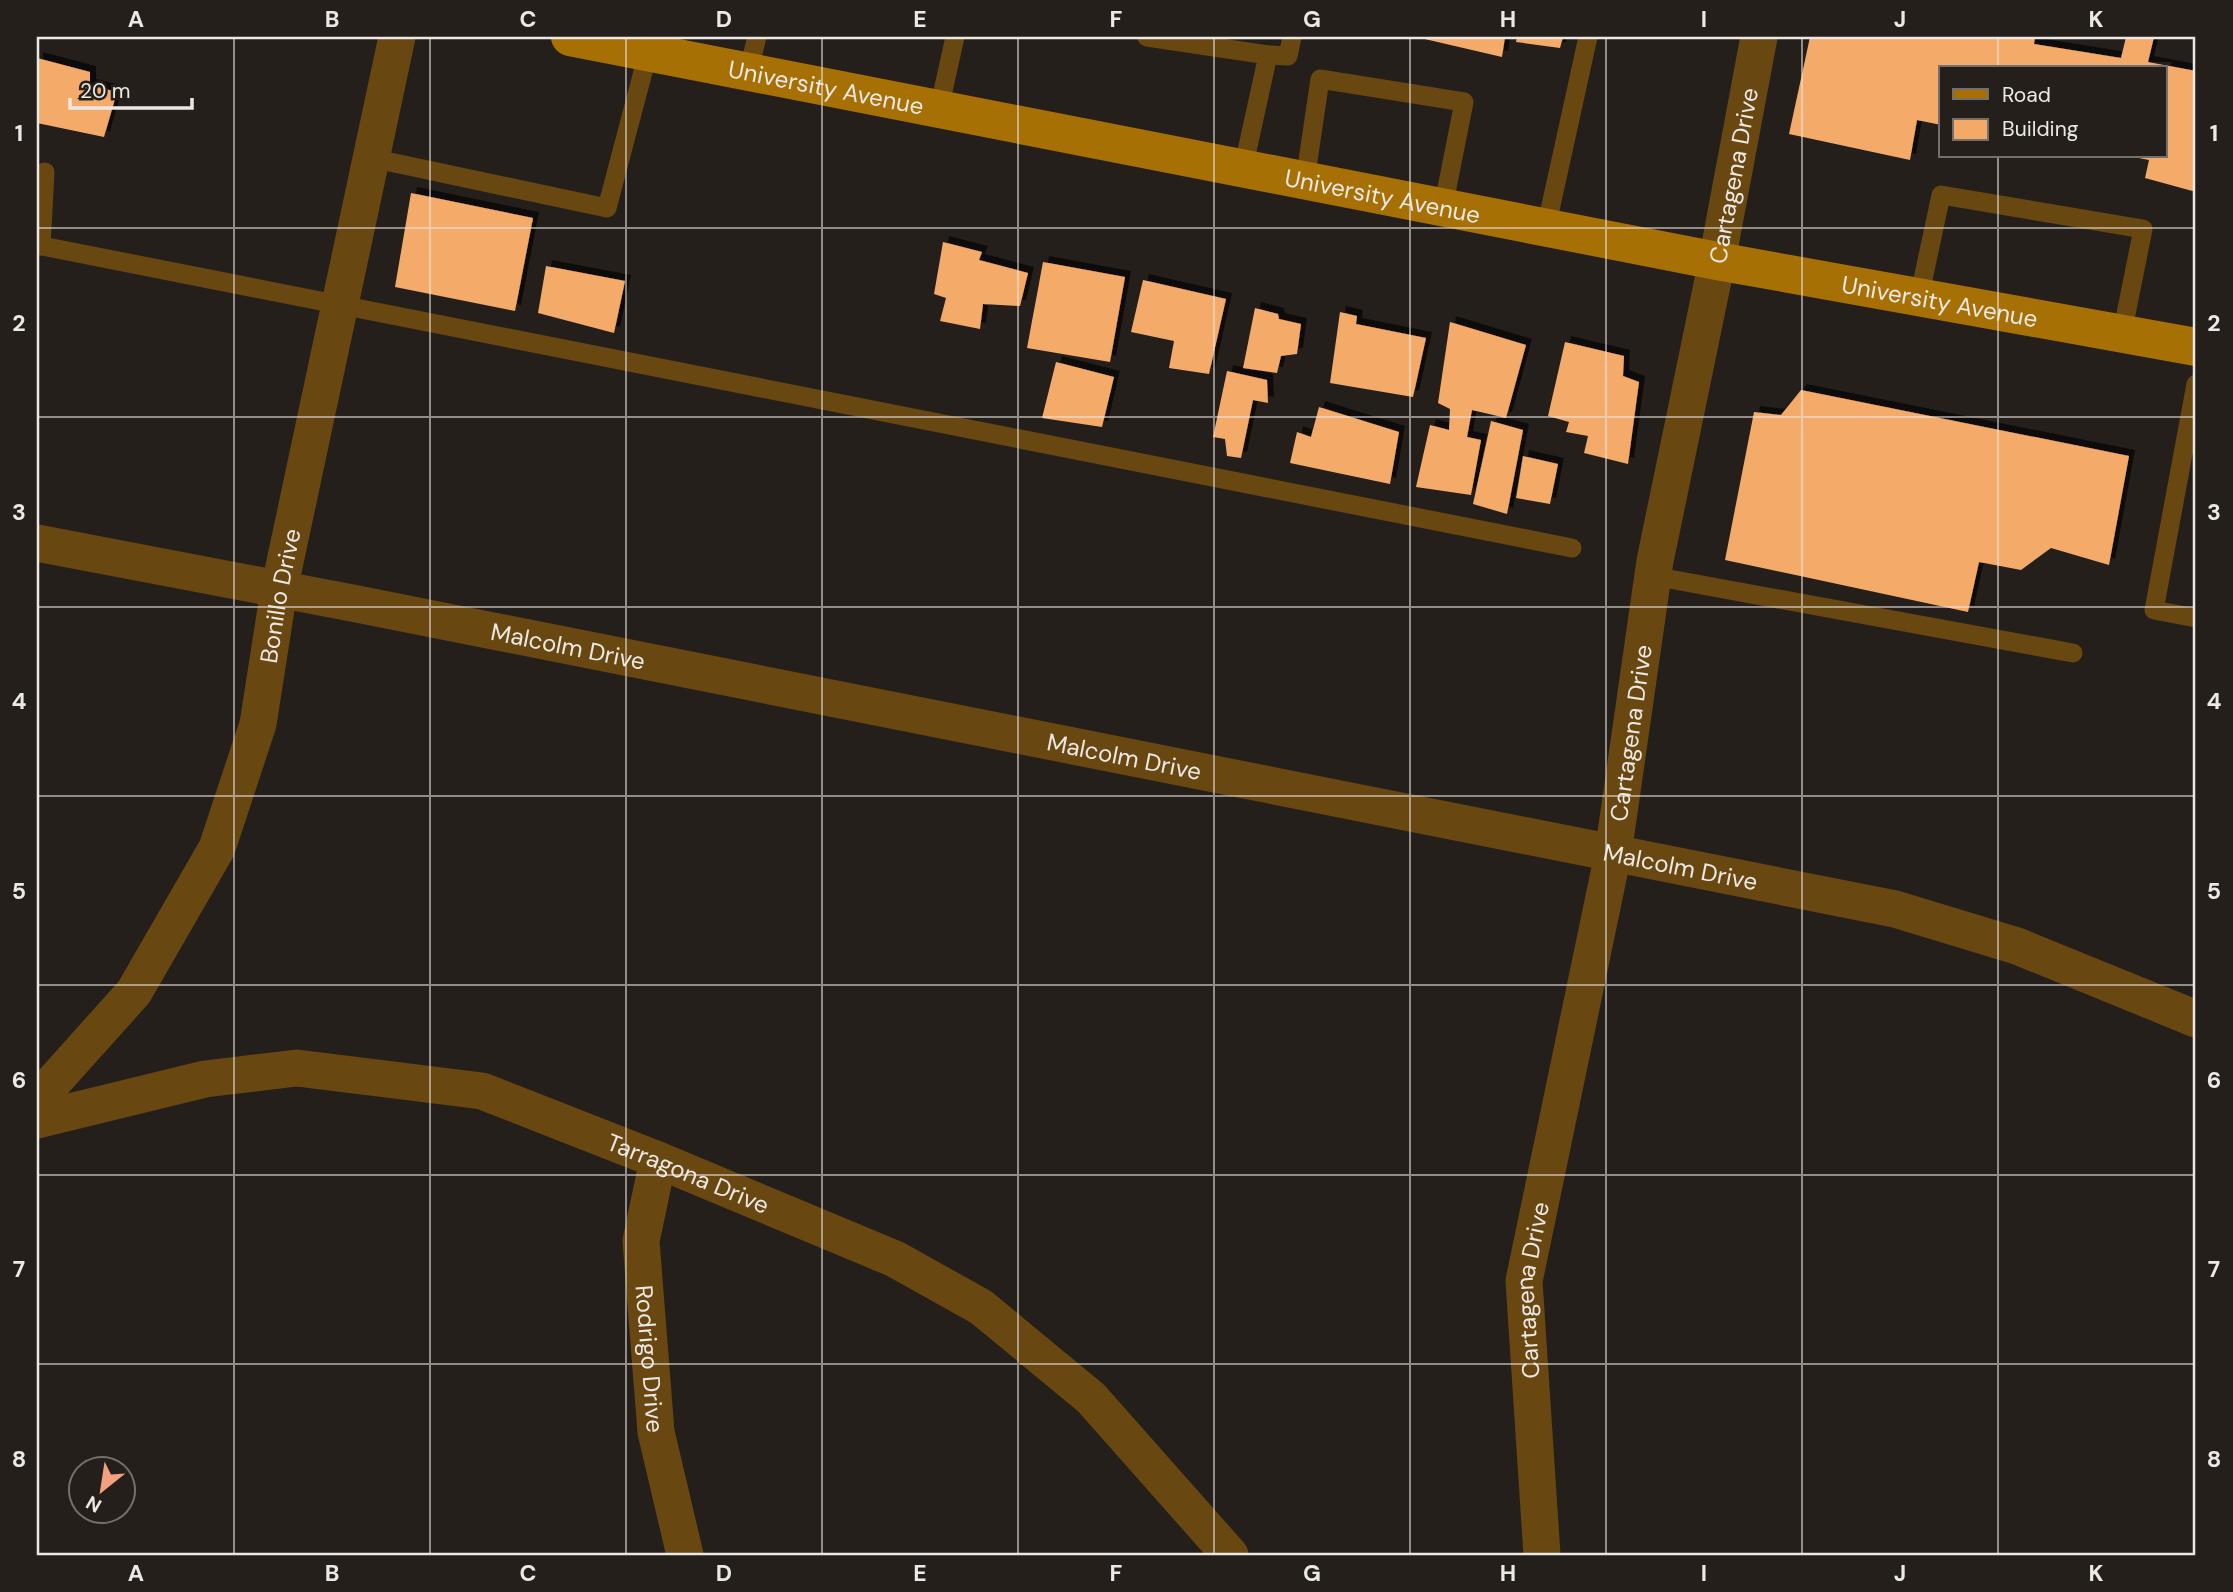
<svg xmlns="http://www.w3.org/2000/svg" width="2233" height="1592" font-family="'DM Sans',sans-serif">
	<defs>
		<filter id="shadow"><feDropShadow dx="6" dy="-6" stdDeviation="0" flood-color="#0009"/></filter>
	</defs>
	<rect width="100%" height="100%" fill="#241f1a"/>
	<g fill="#f4aa67" filter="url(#shadow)">
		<path d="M 1416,37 L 1505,37 L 1502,57 Z"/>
		<path d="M 1517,37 L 1563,37 L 1560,48 L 1516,42 Z"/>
		<path d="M 1810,37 L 2035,37 L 2034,44 L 2121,58 L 2126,37 L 2154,37 L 2148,62 L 2196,71 L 2196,192 L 2145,178 L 2149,160 L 2134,157 L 2165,156 L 2165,68 L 1941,68 L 1941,125 L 1917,120 L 1910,160 L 1789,134 Z"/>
		<path d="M 37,58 L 90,72 L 90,85 L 117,92 L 104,137 L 37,123 Z"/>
		<path d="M 411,193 L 533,218 L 515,311 L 395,287 Z"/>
		<path d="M 943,242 L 982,252 L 979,260 L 1028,273 L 1020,306 L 983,304 L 980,329 L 940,321 L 946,298 L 934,294 Z"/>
		<path d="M 1043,262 L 1125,277 L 1110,362 L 1027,348 Z"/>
		<path d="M 546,266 L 625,281 L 614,333 L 538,313 Z"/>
		<path d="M 1143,280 L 1226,299 L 1209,374 L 1169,368 L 1174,341 L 1131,332 Z"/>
		<path d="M 1255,308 L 1278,314 L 1279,319 L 1301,324 L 1297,354 L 1281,356 L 1277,373 L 1243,368 Z"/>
		<path d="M 1340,312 L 1357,316 L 1356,324 L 1426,338 L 1413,397 L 1330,383 Z"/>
		<path d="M 1450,322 L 1526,345 L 1506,418 L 1472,410 L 1467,437 L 1481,440 L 1471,495 L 1416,487 L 1430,425 L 1449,430 L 1450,409 L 1438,403 Z"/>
		<path d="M 1565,342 L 1624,356 L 1623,376 L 1639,382 L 1628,464 L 1584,453 L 1588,436 L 1566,432 L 1569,422 L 1548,416 Z"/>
		<path d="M 1056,362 L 1114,377 L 1102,427 L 1042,418 Z"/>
		<path d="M 1227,371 L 1267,380 L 1268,403 L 1253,400 L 1241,458 L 1227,456 L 1225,439 L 1213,437 Z"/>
		<path d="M 1801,390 L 2129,456 L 2109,565 L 2051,548 L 2021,570 L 1979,562 L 1968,612 L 1725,560 L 1754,412 L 1781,415 Z"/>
		<path d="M 1319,407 L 1399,432 L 1390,484 L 1290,463 L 1297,432 L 1311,437 Z"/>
		<path d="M 1491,421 L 1523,430 L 1507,514 L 1473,504 Z"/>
		<path d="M 1523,456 L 1558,464 L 1550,504 L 1516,498 Z"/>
	</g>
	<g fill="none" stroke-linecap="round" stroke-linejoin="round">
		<path stroke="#7e7a76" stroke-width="4.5" stroke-dasharray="5 5" stroke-linecap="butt" d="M 37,1554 L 38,1555"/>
		<g stroke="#694710" stroke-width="19">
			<path d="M 1147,37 L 1268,55 L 1243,169"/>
			<path d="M 1268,55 L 1288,56 L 1292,37"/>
			<path d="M 748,72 L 757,37"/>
			<path d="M 939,109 L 955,37"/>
			<path d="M 371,158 L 607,208 L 648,53"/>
			<path d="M 1305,181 L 1320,79 L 1464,102 L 1443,208"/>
			<path d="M 1546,228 L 1588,37"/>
			<path d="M 37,245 L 1572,548"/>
			<path d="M 41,246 L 45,172"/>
			<path d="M 1919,298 L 1941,195 L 2143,229 L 2122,334"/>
			<path d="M 2196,384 L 2154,610 L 2196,618"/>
			<path d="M 1653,576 L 2073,653"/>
		</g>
		<g stroke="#694710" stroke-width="37">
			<path id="s1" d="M 37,543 L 352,603 L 1895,909 L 2017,946 L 2196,1019"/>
			<path id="s2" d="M 37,1097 L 47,1089 L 134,992 L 217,848 L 258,724 L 279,590 L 397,37"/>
			<path id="s3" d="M 37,1120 L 205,1079 L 297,1068 L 482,1091 L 658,1160 L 895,1259 L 981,1307 L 1091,1398 L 1230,1555"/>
			<path id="s4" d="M 658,1160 L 641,1241 L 656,1432 L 685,1555"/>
			<path id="s5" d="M 1542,1555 L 1524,1281 L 1613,854 L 1655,561 L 1717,261 L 1759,37"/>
		</g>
		<path stroke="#a77005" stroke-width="38" id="s6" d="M 570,37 L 1717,261 L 2196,347"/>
	</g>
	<path fill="none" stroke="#ece8e5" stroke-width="2" stroke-opacity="0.55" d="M 234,37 L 234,1555M 430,37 L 430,1555M 626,37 L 626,1555M 822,37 L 822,1555M 1018,37 L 1018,1555M 1214,37 L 1214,1555M 1410,37 L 1410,1555M 1606,37 L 1606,1555M 1802,37 L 1802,1555M 1998,37 L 1998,68M 1998,156 L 1998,1555M 37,228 L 2196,228M 37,417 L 2196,417M 37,607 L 2196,607M 37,796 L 2196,796M 37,985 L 2196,985M 37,1175 L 2196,1175M 37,1364 L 2196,1364"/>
	<g text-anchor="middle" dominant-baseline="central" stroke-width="7" stroke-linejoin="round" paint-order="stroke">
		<g font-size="24" fill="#ece8e5" stroke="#241f1a">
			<text stroke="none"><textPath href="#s6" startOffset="261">University Avenue</textPath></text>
			<text stroke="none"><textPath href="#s5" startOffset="1400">Cartagena Drive</textPath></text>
			<text stroke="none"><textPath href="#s6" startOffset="828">University Avenue</textPath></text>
			<text stroke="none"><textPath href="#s6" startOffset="1395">University Avenue</textPath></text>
			<text stroke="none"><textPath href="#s2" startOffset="570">Bonillo Drive</textPath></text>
			<text stroke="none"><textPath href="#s1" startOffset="541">Malcolm Drive</textPath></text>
			<text stroke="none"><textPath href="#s5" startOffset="833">Cartagena Drive</textPath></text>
			<text stroke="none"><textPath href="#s1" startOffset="1108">Malcolm Drive</textPath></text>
			<text stroke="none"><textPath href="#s1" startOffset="1675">Malcolm Drive</textPath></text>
			<text stroke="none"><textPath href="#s3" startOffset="674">Tarragona Drive</textPath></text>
			<text stroke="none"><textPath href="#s5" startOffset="266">Cartagena Drive</textPath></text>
			<text stroke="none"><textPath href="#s4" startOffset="201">Rodrigo Drive</textPath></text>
		</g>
	</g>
	<rect width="2233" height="1592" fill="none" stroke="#241f1a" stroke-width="77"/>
	<rect x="1939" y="66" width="228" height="91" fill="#241f1a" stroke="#746f6b" stroke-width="2"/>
	<rect x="1953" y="89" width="35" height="10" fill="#a77005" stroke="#746f6b" stroke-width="2"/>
	<text x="2002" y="102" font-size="21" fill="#ece8e5">Road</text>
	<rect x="1953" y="119" width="35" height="21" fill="#f4aa67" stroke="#746f6b" stroke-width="2"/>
	<text x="2002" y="136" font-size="21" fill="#ece8e5">Building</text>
	<g transform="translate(102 1490) rotate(210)"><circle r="33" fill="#241f1a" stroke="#746f6b" stroke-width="2"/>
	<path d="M0-5L12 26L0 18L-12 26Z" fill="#f2a17e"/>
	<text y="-10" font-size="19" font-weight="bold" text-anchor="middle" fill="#ece8e5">N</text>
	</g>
	<path d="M70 98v10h122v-10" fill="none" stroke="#ece8e5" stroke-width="3.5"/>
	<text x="80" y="98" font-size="21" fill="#ece8e5" stroke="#241f1a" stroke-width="5" paint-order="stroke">20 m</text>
	<rect x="38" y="38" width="2156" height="1516" fill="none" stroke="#ece8e5" stroke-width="2.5"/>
	<g font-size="23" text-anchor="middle" font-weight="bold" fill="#ece8e5">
		<text x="136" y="27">A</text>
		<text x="332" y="27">B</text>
		<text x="528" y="27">C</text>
		<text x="724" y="27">D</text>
		<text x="920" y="27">E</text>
		<text x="1116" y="27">F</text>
		<text x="1312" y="27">G</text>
		<text x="1508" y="27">H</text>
		<text x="1704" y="27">I</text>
		<text x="1900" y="27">J</text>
		<text x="2096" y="27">K</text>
		<text x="19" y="141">1</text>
		<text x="2214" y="141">1</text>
		<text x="19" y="331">2</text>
		<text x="2214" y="331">2</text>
		<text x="19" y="520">3</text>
		<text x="2214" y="520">3</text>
		<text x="19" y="709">4</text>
		<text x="2214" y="709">4</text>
		<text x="19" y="899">5</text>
		<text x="2214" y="899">5</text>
		<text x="19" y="1088">6</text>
		<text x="2214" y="1088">6</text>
		<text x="19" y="1277">7</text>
		<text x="2214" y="1277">7</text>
		<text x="19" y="1467">8</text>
		<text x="2214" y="1467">8</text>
		<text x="136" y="1581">A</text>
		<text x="332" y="1581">B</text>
		<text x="528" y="1581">C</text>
		<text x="724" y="1581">D</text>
		<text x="920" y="1581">E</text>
		<text x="1116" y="1581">F</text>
		<text x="1312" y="1581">G</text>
		<text x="1508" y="1581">H</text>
		<text x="1704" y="1581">I</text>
		<text x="1900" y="1581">J</text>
		<text x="2096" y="1581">K</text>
	</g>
</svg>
